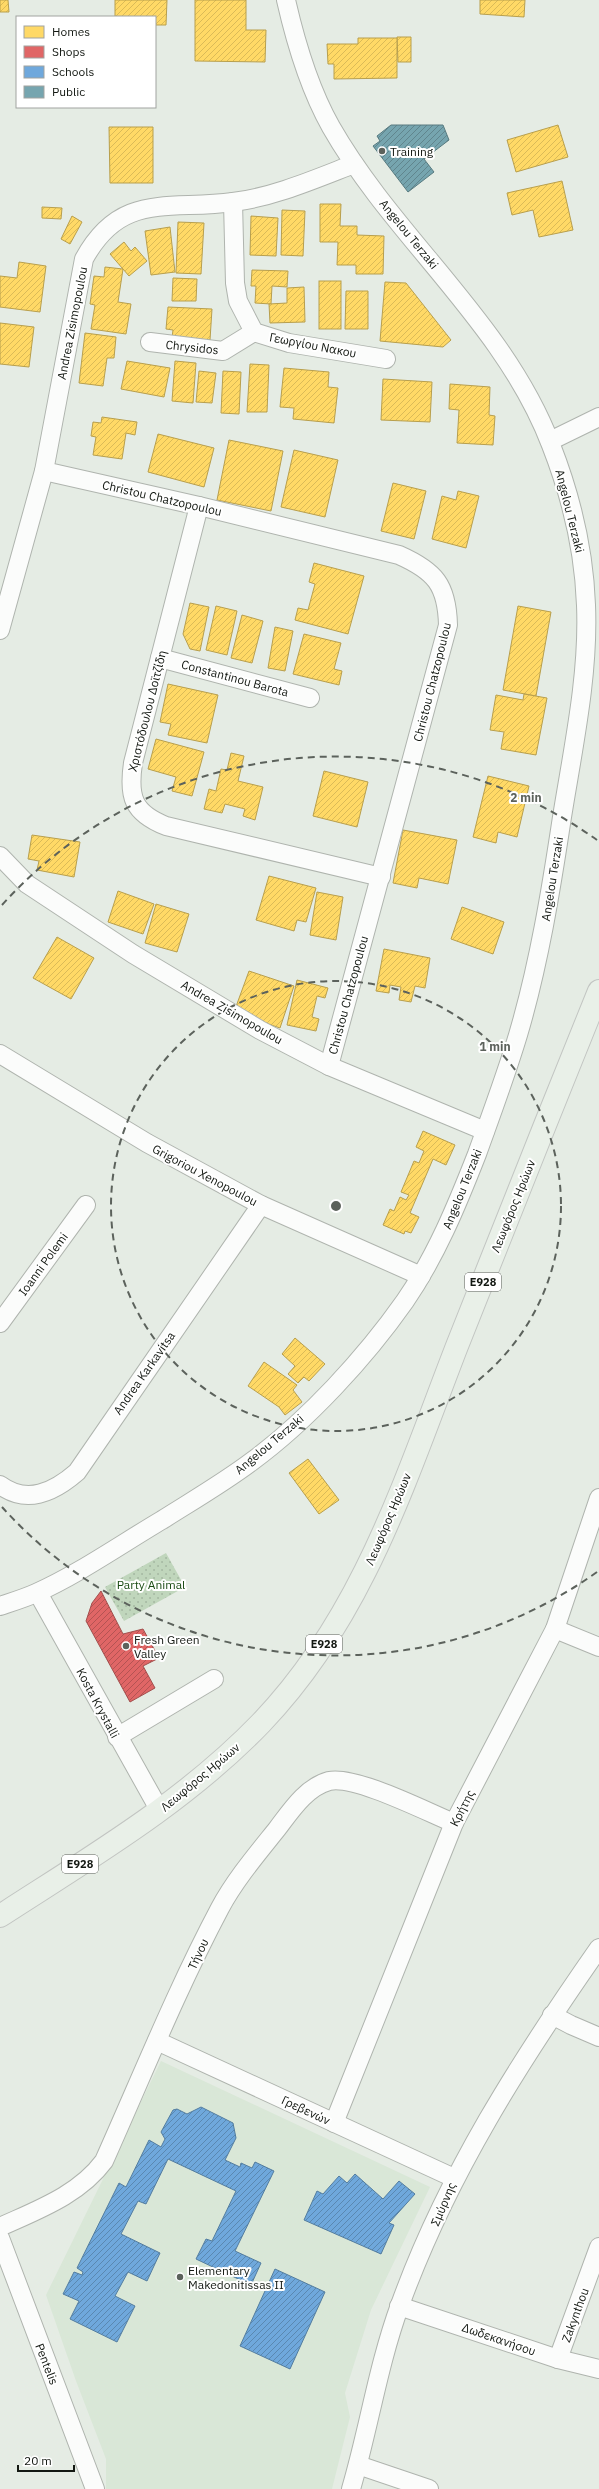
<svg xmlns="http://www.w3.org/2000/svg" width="599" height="2489" font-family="'IBM Plex Sans',sans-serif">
	<defs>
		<pattern id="grass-dots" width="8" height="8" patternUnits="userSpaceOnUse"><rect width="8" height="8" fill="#c0d6bc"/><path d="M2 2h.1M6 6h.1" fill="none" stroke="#a4b7a1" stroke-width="1.8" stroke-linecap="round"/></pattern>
		<pattern id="homes-hatch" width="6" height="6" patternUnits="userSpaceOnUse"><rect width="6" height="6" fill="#ffd966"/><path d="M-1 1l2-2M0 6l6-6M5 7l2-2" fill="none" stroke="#daba57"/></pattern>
		<pattern id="shops-hatch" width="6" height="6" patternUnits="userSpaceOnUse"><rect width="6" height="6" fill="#e06666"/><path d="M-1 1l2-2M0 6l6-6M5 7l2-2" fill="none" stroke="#b45353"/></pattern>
		<pattern id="schools-hatch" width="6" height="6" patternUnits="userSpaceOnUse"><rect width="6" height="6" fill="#6fa8dc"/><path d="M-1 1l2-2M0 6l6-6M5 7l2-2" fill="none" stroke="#5a88b1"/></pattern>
		<pattern id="public-hatch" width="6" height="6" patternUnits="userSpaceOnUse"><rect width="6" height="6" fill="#76a5af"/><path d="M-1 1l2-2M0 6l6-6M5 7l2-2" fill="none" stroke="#60858d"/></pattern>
	</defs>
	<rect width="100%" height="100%" fill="#e5ece4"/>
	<path fill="#d9e7d7" d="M 161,2061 L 430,2187 L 371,2310 L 345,2393 L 350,2417 L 332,2489 L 106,2489 L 106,2459 L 76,2381 L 46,2295 Z"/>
	<path fill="url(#grass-dots)" d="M 166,1553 L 185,1587 L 124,1621 L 105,1587 Z"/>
	<g fill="url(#homes-hatch)" stroke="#b89f4d">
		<path d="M 0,0 L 8,0 L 9,12 L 0,12 Z"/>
		<path d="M 115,0 L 167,0 L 166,25 L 155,25 L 155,17 L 115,17 Z"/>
		<path d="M 195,0 L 246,0 L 246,30 L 266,30 L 265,62 L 195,61 Z"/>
		<path d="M 480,0 L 525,0 L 524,17 L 480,14 Z"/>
		<path d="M 397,37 L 411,37 L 411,62 L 398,62 Z"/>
		<path d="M 358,38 L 397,38 L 397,78 L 334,79 L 334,64 L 328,64 L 327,44 L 358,44 Z"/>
		<path d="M 558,125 L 568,157 L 516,172 L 507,140 Z"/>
		<path d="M 109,127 L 153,127 L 153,183 L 110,183 Z"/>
		<path d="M 562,181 L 573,230 L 539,237 L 533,210 L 512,215 L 507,193 Z"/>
		<path d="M 320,204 L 341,204 L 340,226 L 357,226 L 357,235 L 384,236 L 383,274 L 356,274 L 356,265 L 337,265 L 338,242 L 320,242 Z"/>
		<path d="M 42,207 L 62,208 L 61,219 L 42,218 Z"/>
		<path d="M 282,210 L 305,211 L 303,256 L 281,255 Z"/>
		<path d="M 72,216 L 82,222 L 70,244 L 61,239 Z"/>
		<path d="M 251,216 L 278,218 L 276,256 L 250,255 Z"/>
		<path d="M 178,222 L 204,223 L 201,274 L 176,273 Z"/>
		<path d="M 170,227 L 175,272 L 151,275 L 145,231 Z"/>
		<path d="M 124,242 L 131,251 L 135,247 L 147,261 L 129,276 L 110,254 Z"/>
		<path d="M 19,262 L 46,266 L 40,312 L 0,307 L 0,276 L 17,278 Z"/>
		<path d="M 105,267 L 123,269 L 118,302 L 131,304 L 126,334 L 91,329 L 95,305 L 90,304 L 94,276 L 104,277 Z"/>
		<path d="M 252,270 L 288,271 L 287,287 L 272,286 L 271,304 L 255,303 L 256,286 L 251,286 Z"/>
		<path d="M 173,278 L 197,279 L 196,301 L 172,301 Z"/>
		<rect x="319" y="281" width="22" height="48"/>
		<path d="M 385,282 L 406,283 L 451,340 L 443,347 L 380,341 Z"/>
		<path d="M 304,287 L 305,322 L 270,323 L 269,304 L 287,303 L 287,288 Z"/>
		<path d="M 346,291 L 368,291 L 368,329 L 345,329 Z"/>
		<path d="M 168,307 L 212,309 L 210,340 L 172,338 L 173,330 L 166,329 Z"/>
		<path d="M 0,323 L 34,327 L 29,367 L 0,364 Z"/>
		<path d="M 85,333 L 116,337 L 114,358 L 107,358 L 103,386 L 79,383 Z"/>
		<path d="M 127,361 L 170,368 L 164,397 L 121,389 Z"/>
		<path d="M 175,361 L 196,363 L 193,403 L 172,401 Z"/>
		<path d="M 250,364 L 269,365 L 267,412 L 247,412 Z"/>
		<path d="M 284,368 L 329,372 L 328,387 L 338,388 L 334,423 L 293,419 L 294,408 L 280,407 Z"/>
		<path d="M 199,371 L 216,373 L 212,403 L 196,402 Z"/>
		<path d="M 223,371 L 241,372 L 239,414 L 221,413 Z"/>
		<path d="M 383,379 L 432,382 L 430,422 L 381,420 Z"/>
		<path d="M 450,384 L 490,387 L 489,415 L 495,416 L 493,445 L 457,443 L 459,410 L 449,409 Z"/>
		<path d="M 102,417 L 137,422 L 135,435 L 126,433 L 122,459 L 93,455 L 96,437 L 91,436 L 93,422 L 101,423 Z"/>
		<path d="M 158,434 L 214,448 L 204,487 L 148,472 Z"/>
		<path d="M 229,440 L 283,451 L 271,511 L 217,500 Z"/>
		<path d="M 294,450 L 338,460 L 325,517 L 281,507 Z"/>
		<path d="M 393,483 L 426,491 L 414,539 L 381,531 Z"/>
		<path d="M 458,491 L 479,496 L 466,548 L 432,539 L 442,496 L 456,500 Z"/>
		<path d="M 314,563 L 364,576 L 348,634 L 295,620 L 298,608 L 308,610 L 315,584 L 309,582 Z"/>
		<path d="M 190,603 L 209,607 L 200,651 L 190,649 L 183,634 Z"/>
		<path d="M 216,606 L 237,611 L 227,655 L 206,650 Z"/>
		<path d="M 518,606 L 551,612 L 536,696 L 503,690 Z"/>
		<path d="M 242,615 L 263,621 L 252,663 L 231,658 Z"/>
		<path d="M 275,627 L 293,631 L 285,671 L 268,668 Z"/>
		<path d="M 304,634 L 341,643 L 334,669 L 342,671 L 339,685 L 293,674 Z"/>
		<path d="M 168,684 L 218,695 L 207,743 L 168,735 L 171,724 L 160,722 Z"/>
		<path d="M 524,694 L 547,698 L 536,755 L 501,749 L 504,732 L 490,730 L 496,695 L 523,700 Z"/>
		<path d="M 156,739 L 204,752 L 192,796 L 172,791 L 176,777 L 148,769 Z"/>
		<path d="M 231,753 L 244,756 L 238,781 L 263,787 L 255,820 L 243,816 L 245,809 L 225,804 L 222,813 L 204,809 L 209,789 L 216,791 L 221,769 L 227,770 Z"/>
		<path d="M 324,771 L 368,782 L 357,827 L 313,816 Z"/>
		<path d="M 488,776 L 529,786 L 517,837 L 498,832 L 496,843 L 473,837 Z"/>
		<path d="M 403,830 L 457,840 L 448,884 L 419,878 L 417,888 L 393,883 Z"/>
		<path d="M 32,835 L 80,842 L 74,877 L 37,870 L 39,861 L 28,859 Z"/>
		<path d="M 269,876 L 316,888 L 306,922 L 297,920 L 294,931 L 256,920 Z"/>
		<path d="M 118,891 L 154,904 L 143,934 L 108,922 Z"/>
		<path d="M 317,892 L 343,897 L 336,940 L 310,935 Z"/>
		<path d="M 156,904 L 189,914 L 177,952 L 145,943 Z"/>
		<path d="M 462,907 L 504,922 L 493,954 L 451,939 Z"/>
		<path d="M 57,937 L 94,958 L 71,999 L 33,978 Z"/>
		<path d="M 384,949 L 430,958 L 425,988 L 415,986 L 411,1002 L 399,1000 L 401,987 L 390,985 L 389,993 L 376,991 Z"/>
		<path d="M 249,971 L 294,986 L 280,1028 L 234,1012 Z"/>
		<path d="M 297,980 L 328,988 L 325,998 L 317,996 L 312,1017 L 319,1019 L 316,1031 L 287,1025 Z"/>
		<path d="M 423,1131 L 455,1145 L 446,1165 L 433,1159 L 410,1213 L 419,1217 L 411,1233 L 405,1231 L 404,1234 L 383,1225 L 390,1209 L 394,1211 L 400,1197 L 406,1200 L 409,1195 L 401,1192 L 414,1161 L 419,1163 L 424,1151 L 416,1147 Z"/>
		<path d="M 295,1338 L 325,1364 L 309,1381 L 304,1377 L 298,1383 L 288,1374 L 295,1366 L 282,1354 Z"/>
		<path d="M 264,1362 L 297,1385 L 293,1390 L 302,1402 L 285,1415 L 279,1407 L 248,1386 Z"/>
		<path d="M 308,1459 L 339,1500 L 319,1514 L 289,1473 Z"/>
	</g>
	<path fill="url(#shops-hatch)" stroke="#a24f4d" d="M 101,1591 L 123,1634 L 143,1629 L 159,1658 L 143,1666 L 155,1688 L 130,1702 L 86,1621 L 92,1603 Z"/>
	<g fill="url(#schools-hatch)" stroke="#537d9f">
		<path d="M 201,2107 L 233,2123 L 236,2138 L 225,2160 L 240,2167 L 241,2163 L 252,2168 L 255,2162 L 274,2171 L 235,2251 L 261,2263 L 251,2285 L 196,2259 L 206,2239 L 212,2241 L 236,2191 L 168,2159 L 146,2204 L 138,2201 L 121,2234 L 160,2253 L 147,2281 L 128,2272 L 115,2296 L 135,2306 L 117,2342 L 70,2319 L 79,2301 L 63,2294 L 74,2272 L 82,2275 L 83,2272 L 77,2268 L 119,2183 L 126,2187 L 149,2140 L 161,2147 L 165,2139 L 161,2132 L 173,2110 L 177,2109 L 187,2114 Z"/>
		<path d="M 355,2174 L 383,2199 L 399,2181 L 415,2194 L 389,2223 L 394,2225 L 381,2254 L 304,2220 L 317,2191 L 323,2194 L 339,2176 L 347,2183 Z"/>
		<path d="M 275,2269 L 325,2292 L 290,2369 L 240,2346 Z"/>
	</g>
	<path fill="url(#public-hatch)" stroke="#587b80" d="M 391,125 L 443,125 L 449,140 L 424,159 L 434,172 L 408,192 L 373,146 L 380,141 L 377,136 Z"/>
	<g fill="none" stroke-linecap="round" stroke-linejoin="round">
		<g stroke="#afb4ae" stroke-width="20">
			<g id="minor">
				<path d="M 233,202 L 235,283 L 238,301 L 254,332 L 289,343 L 386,359"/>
				<path d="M 150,342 L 223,351 L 254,332"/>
				<path d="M 550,441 L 599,417"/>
				<path d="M 44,471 L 199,506 L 399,555 C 435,571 447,585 448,625 L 329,1066"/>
				<path d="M 199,506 L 133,763 C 128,797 133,813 166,826 L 381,877"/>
				<path d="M 0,630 L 44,471 L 84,259 C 121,191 169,211 233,202 C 274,197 315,179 354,164"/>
				<path d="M 160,658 L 310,698"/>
				<path d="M 0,856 L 27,884 L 133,954 L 260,1030 L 329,1066 L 485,1131"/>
				<path d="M 0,1054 L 147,1143 L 261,1205 L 421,1276"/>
				<path d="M 0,1323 L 86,1205"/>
				<path d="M 0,1485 C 27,1505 54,1492 77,1472 L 261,1205"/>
				<path d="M 38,1593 L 160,1811"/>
				<path d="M 0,1606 C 12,1602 25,1598 36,1593 C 77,1575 123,1543 162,1520 C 192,1501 223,1483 251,1462 C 307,1421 365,1358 405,1301 C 436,1256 457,1205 477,1154 C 491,1115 506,1075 518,1035 C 539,964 551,890 562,817 C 573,748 589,675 586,605 C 584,550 571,496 551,445 C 504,322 395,239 331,127 C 309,88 296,44 286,0"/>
				<path d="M 555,1629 L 599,1647"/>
				<path d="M 117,1737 L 214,1679"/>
				<path d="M 552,2015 L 571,2025 L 599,2037"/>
				<path d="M 157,2041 L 454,2178"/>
				<path d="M 334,2123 L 454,1823 L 555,1629 L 599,1498"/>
				<path d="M 0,2227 C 37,2210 79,2195 104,2161 C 142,2076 177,1989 220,1908 C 235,1880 257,1854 277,1829 C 290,1812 306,1787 329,1781 C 355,1775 427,1812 454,1823"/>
				<path d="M 0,2238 L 95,2489"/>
				<path d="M 399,2306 L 558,2359 L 599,2369"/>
				<path d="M 558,2359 L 599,2247"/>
				<path d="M 358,2465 L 429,2489"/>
				<path d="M 351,2489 C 369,2428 378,2365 400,2305 C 447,2175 520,2061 599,1948"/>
			</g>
		</g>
		<g stroke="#c2c5c2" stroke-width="24">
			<path id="major" d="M 0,1916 C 91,1857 185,1802 261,1723 C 363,1617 405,1480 457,1346 C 504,1228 551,1109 599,991"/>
		</g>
		<use href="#minor" stroke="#fbfcfb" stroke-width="18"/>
		<use href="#major" stroke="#e9f0e8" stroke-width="22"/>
	</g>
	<g fill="none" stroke="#5c625c" stroke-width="2" stroke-dasharray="7 5">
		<circle cx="336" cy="1206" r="225"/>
		<path d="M597 1572A450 450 0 0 1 2 1507M2 905A450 450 0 0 1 597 840"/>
	</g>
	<g fill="#5c625c" stroke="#fff" stroke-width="1.5">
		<circle cx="382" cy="151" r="4"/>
		<circle cx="126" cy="1646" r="4"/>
		<circle cx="180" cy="2277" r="4"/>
	</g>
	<g text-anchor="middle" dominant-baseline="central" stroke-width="4" stroke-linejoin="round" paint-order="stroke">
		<g fill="#fff" stroke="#5a5d59" stroke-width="1">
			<rect x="465" y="1273" width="36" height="18" rx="3"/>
			<rect x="306" y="1635" width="36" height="18" rx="3"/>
			<rect x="62" y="1855" width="36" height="18" rx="3"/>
		</g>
		<g font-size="11" font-weight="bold" fill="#131812">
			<text x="483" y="1282">E928</text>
			<text x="324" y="1644">E928</text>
			<text x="80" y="1864">E928</text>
		</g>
		<g font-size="12" fill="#131812" stroke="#fff" text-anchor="start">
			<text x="390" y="151">Training</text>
			<text x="134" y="1639">Fresh Green<tspan x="134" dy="14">Valley</tspan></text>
			<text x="188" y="2270">Elementary<tspan x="188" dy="14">Makedonitissas II</tspan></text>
		</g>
		<g font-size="12" fill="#131812" stroke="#fff">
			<text transform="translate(409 234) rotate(51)">Angelou Terzaki</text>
			<text transform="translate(72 323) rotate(-79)">Andrea Zisimopoulou</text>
			<text transform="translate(313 345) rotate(11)">Γεωργίου Νακου</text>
			<text transform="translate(192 347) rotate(6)">Chrysidos</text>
			<text transform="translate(162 498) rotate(13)">Christou Chatzopoulou</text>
			<text transform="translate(570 511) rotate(76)">Angelou Terzaki</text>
			<text transform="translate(235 678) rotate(15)">Constantinou Barota</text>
			<text transform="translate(432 682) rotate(-76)">Christou Chatzopoulou</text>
			<text transform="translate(147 711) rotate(-76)">Χριστόδουλου Δοϊτζίδη</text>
			<text transform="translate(552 879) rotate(-81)">Angelou Terzaki</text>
			<text transform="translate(348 995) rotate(-75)">Christou Chatzopoulou</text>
			<text transform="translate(232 1012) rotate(30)">Andrea Zisimopoulou</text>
			<text transform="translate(205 1175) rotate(28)">Grigoriou Xenopoulou</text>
			<text transform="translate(462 1189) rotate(-68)">Angelou Terzaki</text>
			<text transform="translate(513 1206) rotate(-68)">Λεωφόρος Ηρώων</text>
			<text transform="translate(43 1264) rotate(-54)">Ioanni Polemi</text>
			<text transform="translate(144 1373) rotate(-55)">Andrea Karkavitsa</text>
			<text transform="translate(269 1444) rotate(-40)">Angelou Terzaki</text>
			<text transform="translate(388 1519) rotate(-67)">Λεωφόρος Ηρώων</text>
			<text transform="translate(98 1703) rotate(62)">Kosta Krystalli</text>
			<text transform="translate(200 1777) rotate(-40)">Λεωφόρος Ηρώων</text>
			<text transform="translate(462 1808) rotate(-63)">Κρήτης</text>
			<text transform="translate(198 1954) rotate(-65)">Τήνου</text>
			<text transform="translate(306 2110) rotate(25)">Γρεβενών</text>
			<text transform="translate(443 2204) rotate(-67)">Σμύρνης</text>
			<text transform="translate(575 2315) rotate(-70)">Zakynthou</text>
			<text transform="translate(499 2339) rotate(19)">Δωδεκανήσου</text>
			<text transform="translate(47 2364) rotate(69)">Pentelis</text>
		</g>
		<g font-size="12" fill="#1a4b13" stroke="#fff">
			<text x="151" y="1584">Party Animal</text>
		</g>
	</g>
	<circle cx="336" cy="1206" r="6" fill="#5c625c" stroke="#fff" stroke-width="2"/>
	<g font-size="12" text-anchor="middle" font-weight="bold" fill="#5c625c" stroke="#fff" stroke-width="4" stroke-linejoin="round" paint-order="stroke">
		<text x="526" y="802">2 min</text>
		<text x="495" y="1051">1 min</text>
	</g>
	<rect x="16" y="16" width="140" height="92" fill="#ffffff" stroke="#a1a3a0"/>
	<rect x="24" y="26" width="20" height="12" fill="#ffd966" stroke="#a1a3a0"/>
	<text x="52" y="36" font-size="12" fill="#131812">Homes</text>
	<rect x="24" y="46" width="20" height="12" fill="#e06666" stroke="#a1a3a0"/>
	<text x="52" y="56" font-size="12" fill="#131812">Shops</text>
	<rect x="24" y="66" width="20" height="12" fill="#6fa8dc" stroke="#a1a3a0"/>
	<text x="52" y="76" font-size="12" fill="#131812">Schools</text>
	<rect x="24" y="86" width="20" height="12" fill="#76a5af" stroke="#a1a3a0"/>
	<text x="52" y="96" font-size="12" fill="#131812">Public</text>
	<path d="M18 2465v6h56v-6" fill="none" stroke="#131812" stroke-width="2"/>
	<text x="24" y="2465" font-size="12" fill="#131812" stroke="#ffffff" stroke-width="3" paint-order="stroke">20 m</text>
</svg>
